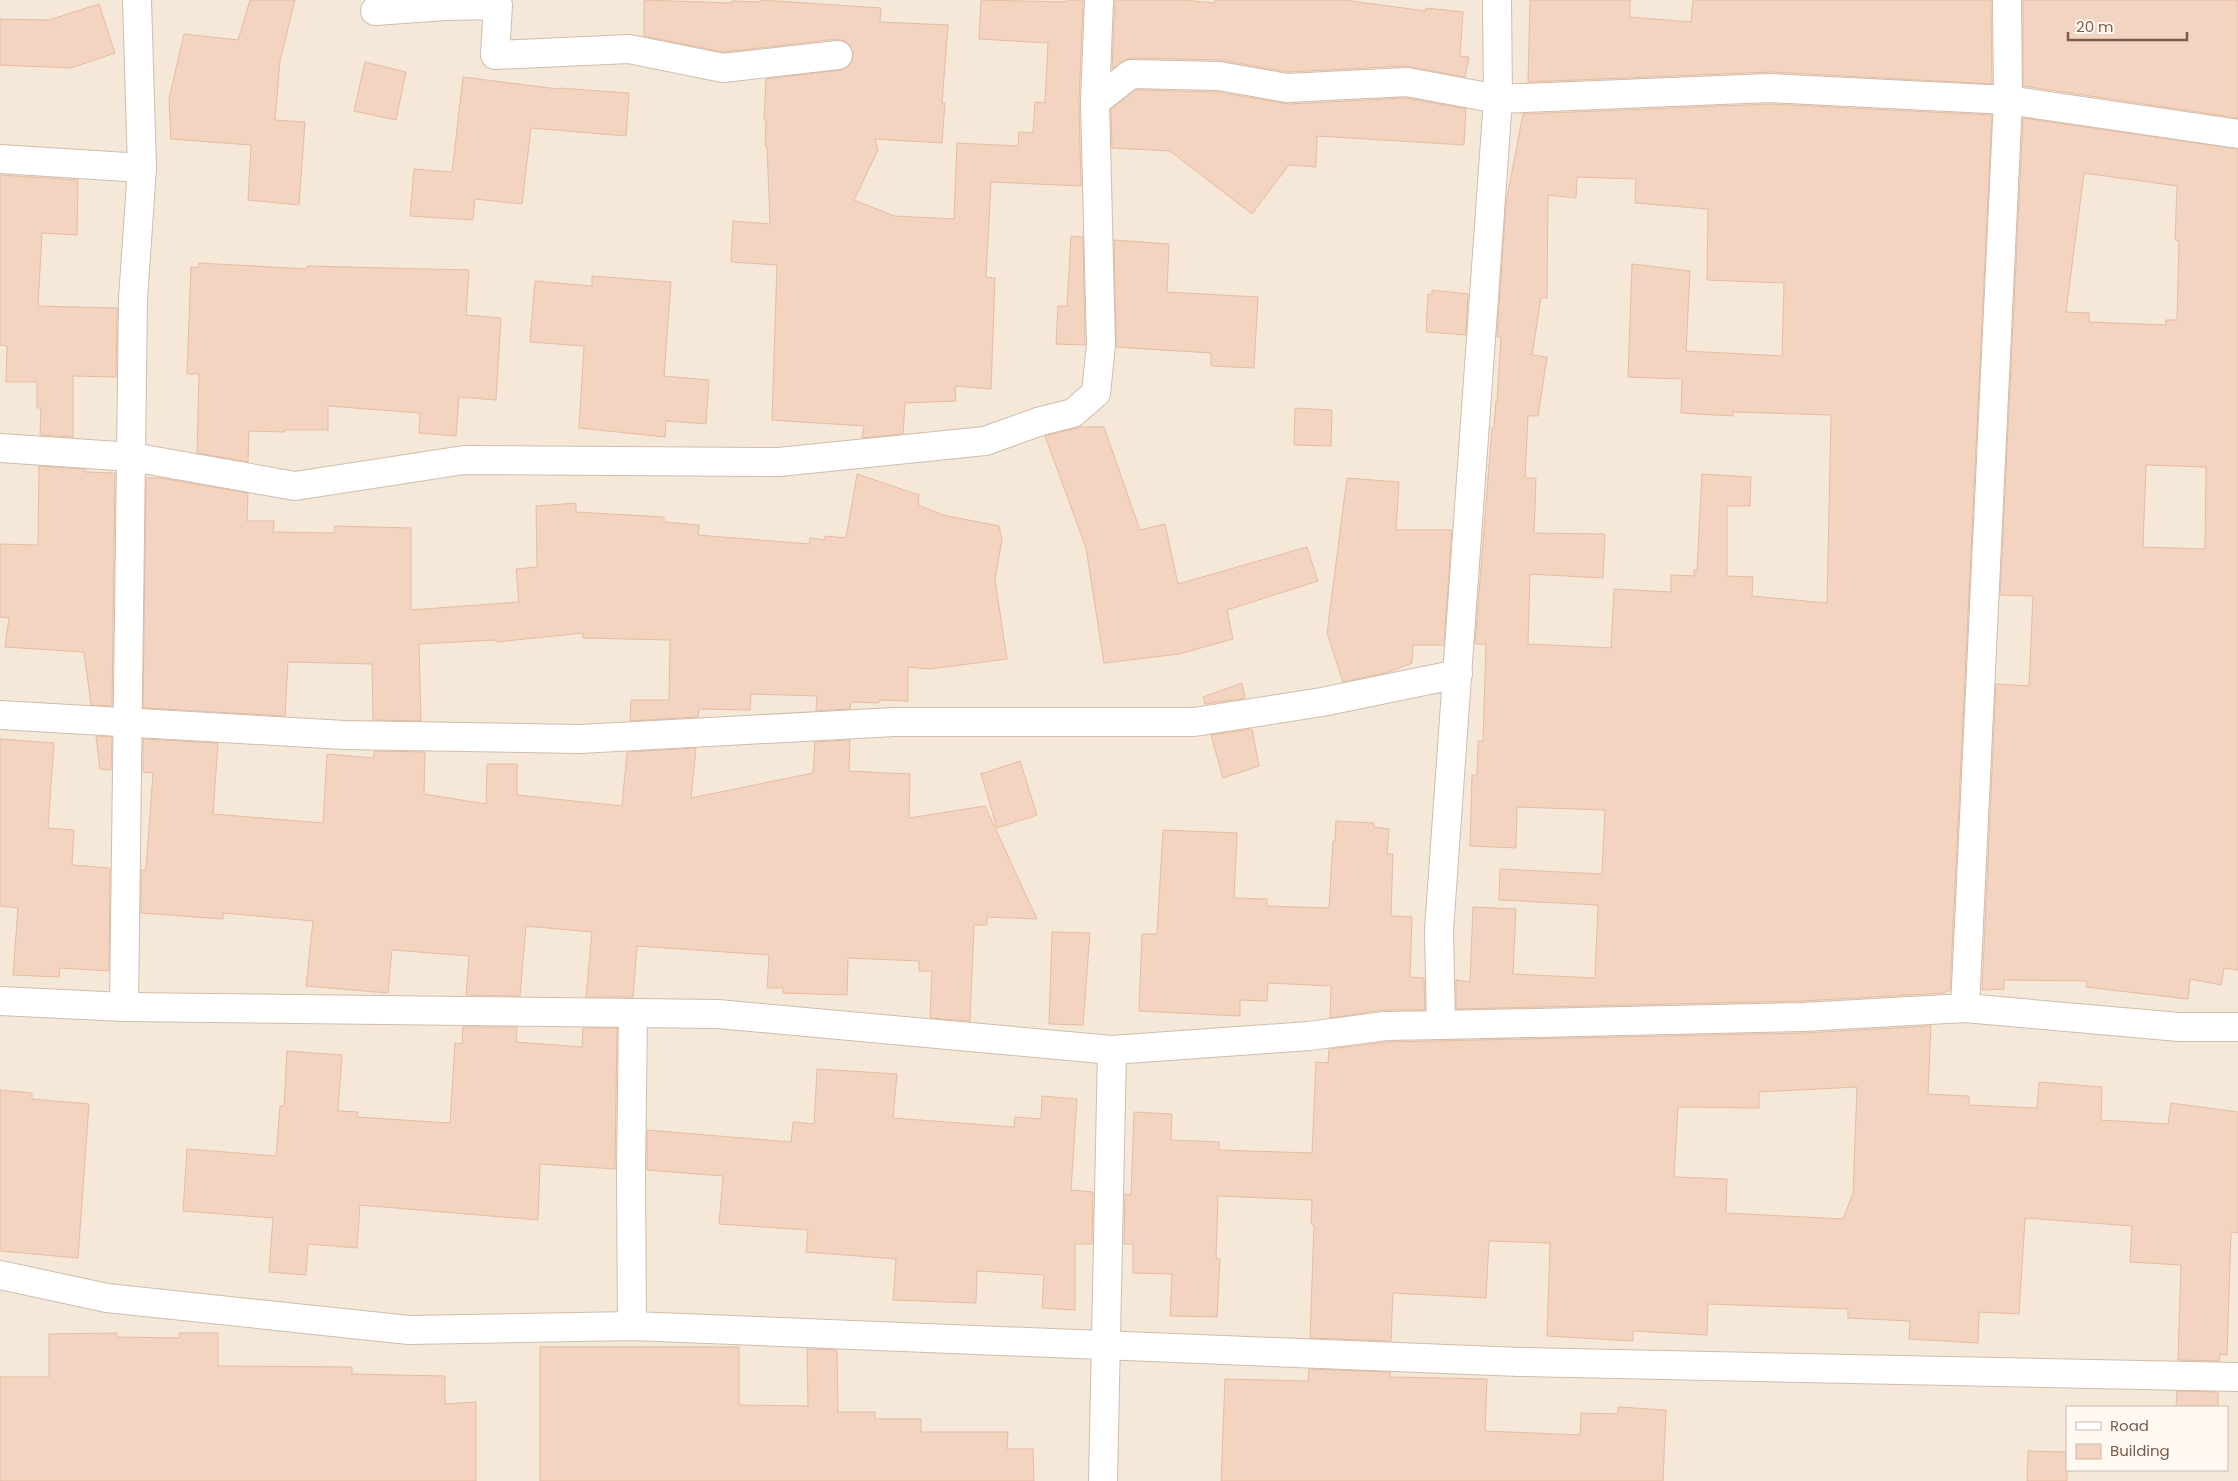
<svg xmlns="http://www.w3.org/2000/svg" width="2238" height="1481" font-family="Poppins,sans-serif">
	<rect width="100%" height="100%" fill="#fdf5ea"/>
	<path fill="#f5e8d8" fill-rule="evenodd" d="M 0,0 L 2238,0 L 2238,1481 L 0,1481 ZM 2067,1407 L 2227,1407 L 2227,1470 L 2067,1470 Z"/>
	<g fill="#f3d4c0" stroke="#e7bba0" fill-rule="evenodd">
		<path d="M 250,0 L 295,0 L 280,61 L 275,120 L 305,122 L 299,205 L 248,200 L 251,145 L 171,139 L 169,99 L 184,34 L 238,40 Z"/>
		<path d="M 644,0 L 731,3 L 732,1 L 760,2 L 760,0 L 881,8 L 880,22 L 948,25 L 942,103 L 945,103 L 942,143 L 875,139 L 878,150 L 854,200 L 894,216 L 954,219 L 957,143 L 1018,146 L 1019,132 L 1033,133 L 1035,102 L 1045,103 L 1048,43 L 979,39 L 981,0 L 1066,2 L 1066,0 L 1083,0 L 1079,102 L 1081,186 L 991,182 L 986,277 L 995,278 L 991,389 L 955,386 L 956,401 L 905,403 L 903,434 L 862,438 L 864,426 L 772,420 L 777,265 L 731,262 L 733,221 L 770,224 L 767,146 L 765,146 L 766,120 L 764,120 L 766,79 L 840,70 L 848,67 L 852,62 L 853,53 L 850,45 L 845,41 L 837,39 L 724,52 L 644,36 Z"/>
		<path d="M 1115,0 L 1183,0 L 1215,3 L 1215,0 L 1344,0 L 1426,11 L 1426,8 L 1463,12 L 1460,56 L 1469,57 L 1465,77 L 1406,66 L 1288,72 L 1220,60 L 1131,58 L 1121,62 L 1112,69 Z"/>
		<path d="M 1530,0 L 1630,0 L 1630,17 L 1691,22 L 1693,0 L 1991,0 L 1992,84 L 1771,72 L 1528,82 Z"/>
		<path d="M 2023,0 L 2238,0 L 2238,118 L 2023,86 Z"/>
		<path d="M 99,4 L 115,53 L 71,68 L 0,65 L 0,19 L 49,20 Z"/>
		<path d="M 365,62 L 406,72 L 396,120 L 354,111 Z"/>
		<path d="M 463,77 L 558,89 L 559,88 L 629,93 L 626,136 L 531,128 L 522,204 L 475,199 L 473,220 L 410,216 L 414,169 L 452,172 Z"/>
		<path d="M 1136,90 L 1217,92 L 1288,104 L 1406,98 L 1466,109 L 1464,145 L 1317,136 L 1316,167 L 1289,165 L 1252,214 L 1170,151 L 1112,148 L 1111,109 Z"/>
		<path d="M 1770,104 L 1992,115 L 1950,991 L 1945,991 L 1945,993 L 1802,1001 L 1456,1009 L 1456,980 L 1470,982 L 1473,907 L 1516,909 L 1513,974 L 1595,978 L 1598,905 L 1499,900 L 1500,869 L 1602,874 L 1605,810 L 1517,807 L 1516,848 L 1470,846 L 1472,775 L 1477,775 L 1478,741 L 1483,741 L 1486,644 L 1475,644 L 1492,428 L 1494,428 L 1496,401 L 1497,401 L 1501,337 L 1497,337 L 1506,203 L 1523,114 ZM 1577,177 L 1636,179 L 1635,203 L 1708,209 L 1707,280 L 1784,283 L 1782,356 L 1686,351 L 1690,271 L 1632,264 L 1628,377 L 1682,379 L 1681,413 L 1733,416 L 1733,412 L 1831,415 L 1827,603 L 1752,596 L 1753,577 L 1727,576 L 1727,506 L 1750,506 L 1751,477 L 1702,474 L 1697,570 L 1694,570 L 1694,576 L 1671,575 L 1671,592 L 1614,589 L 1611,648 L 1528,644 L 1530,574 L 1603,578 L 1605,534 L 1534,533 L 1536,478 L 1525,478 L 1528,416 L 1538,416 L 1547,357 L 1532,355 L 1541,298 L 1547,298 L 1548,195 L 1576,198 Z"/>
		<path d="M 2023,118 L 2238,149 L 2238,970 L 2224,968 L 2221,985 L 2190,979 L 2188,999 L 2086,987 L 2087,981 L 2004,980 L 2004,989 L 1982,990 L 1996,684 L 2029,686 L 2033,596 L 2000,595 ZM 2084,173 L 2177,186 L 2175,240 L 2179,241 L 2177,320 L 2166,320 L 2166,325 L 2089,322 L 2089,313 L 2066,312 ZM 2146,465 L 2206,467 L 2205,549 L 2143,547 Z"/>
		<path d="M 0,175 L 78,180 L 77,235 L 42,233 L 38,306 L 117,308 L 116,377 L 73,376 L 73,437 L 40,435 L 41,408 L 37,408 L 37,382 L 6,382 L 7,346 L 0,345 Z"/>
		<path d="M 1071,236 L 1083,237 L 1085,345 L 1056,344 L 1058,306 L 1067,306 Z"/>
		<path d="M 1114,240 L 1169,244 L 1167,292 L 1258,297 L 1254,368 L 1211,366 L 1211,353 L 1116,347 Z"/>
		<path d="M 199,263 L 307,269 L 307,266 L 469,270 L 466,315 L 501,318 L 496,400 L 459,397 L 456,436 L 419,433 L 420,413 L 328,406 L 328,430 L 285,430 L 285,432 L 249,431 L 248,462 L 197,453 L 199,374 L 187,374 L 191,267 L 198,268 Z"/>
		<path d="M 592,276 L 671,282 L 664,376 L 709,380 L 706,424 L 666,421 L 665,437 L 579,428 L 584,346 L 530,342 L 535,281 L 592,286 Z"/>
		<path d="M 1432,290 L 1468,294 L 1466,335 L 1426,332 L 1428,294 L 1432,295 Z"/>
		<path d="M 1295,408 L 1332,410 L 1331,446 L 1294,445 Z"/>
		<path d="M 1080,427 L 1104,427 L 1140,530 L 1165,524 L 1178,584 L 1307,547 L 1318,581 L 1227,610 L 1233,639 L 1179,654 L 1104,663 L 1086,548 L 1045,436 Z"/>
		<path d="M 39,466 L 85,469 L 85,472 L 115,473 L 112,706 L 91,705 L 84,652 L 5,647 L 9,618 L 0,617 L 0,544 L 38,545 Z"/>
		<path d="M 857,474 L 919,495 L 918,505 L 943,515 L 999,526 L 1002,539 L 995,580 L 1007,659 L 929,669 L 908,667 L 908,701 L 879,700 L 879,703 L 851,702 L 850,709 L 816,711 L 817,696 L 751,694 L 750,710 L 699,709 L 698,717 L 630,721 L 631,700 L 669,700 L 670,640 L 583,638 L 583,633 L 496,642 L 496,640 L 419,644 L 421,721 L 373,720 L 372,664 L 288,662 L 285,716 L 143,708 L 146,478 L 160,478 L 248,493 L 247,521 L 274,521 L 273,532 L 334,533 L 335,526 L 411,528 L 411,610 L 519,602 L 516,569 L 537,567 L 536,506 L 576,503 L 576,512 L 664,517 L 664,522 L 699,525 L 698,535 L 809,544 L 810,538 L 825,540 L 825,536 L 846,538 Z"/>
		<path d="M 1347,478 L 1399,482 L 1396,530 L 1452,530 L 1444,645 L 1413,645 L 1412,663 L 1389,672 L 1343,682 L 1327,633 Z"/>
		<path d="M 1242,683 L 1245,698 L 1205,704 L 1203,697 Z"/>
		<path d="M 1252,729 L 1259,766 L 1223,778 L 1211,735 Z"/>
		<path d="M 96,736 L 112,737 L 111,770 L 100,769 Z"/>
		<path d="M 0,739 L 54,743 L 48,828 L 74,830 L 72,865 L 110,868 L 109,971 L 60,968 L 59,977 L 13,975 L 18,908 L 0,906 Z"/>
		<path d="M 143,739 L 218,743 L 213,814 L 323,823 L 327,754 L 374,758 L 374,751 L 425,752 L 424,794 L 486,804 L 487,764 L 517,764 L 517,795 L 622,806 L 627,752 L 696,748 L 691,798 L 813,773 L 815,742 L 850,740 L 849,771 L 910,774 L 909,818 L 985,806 L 1037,919 L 987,917 L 987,925 L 974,925 L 970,1021 L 930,1018 L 932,971 L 919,971 L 919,961 L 848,958 L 847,995 L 783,993 L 783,988 L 767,988 L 769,955 L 637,946 L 633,997 L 586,997 L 592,932 L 526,926 L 520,996 L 466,995 L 469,956 L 392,950 L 388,993 L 306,986 L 313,921 L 223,913 L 223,919 L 141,913 L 141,870 L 146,870 L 153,773 L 143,772 Z"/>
		<path d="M 1020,761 L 1037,815 L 997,828 L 981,774 Z"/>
		<path d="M 1336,821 L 1374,823 L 1374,827 L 1389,829 L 1387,854 L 1393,854 L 1391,916 L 1412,917 L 1410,977 L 1424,978 L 1425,1010 L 1383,1010 L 1330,1018 L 1331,986 L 1268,983 L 1267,1001 L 1240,1000 L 1240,1016 L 1139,1011 L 1142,934 L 1157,934 L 1163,830 L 1237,833 L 1234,898 L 1267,899 L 1267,906 L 1329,908 L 1333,841 L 1335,842 Z"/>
		<path d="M 1052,932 L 1090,933 L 1083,1025 L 1049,1024 Z"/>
		<path d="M 1931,1026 L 1928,1094 L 1969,1096 L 1969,1105 L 2037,1108 L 2039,1082 L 2102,1087 L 2101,1120 L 2168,1124 L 2171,1103 L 2238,1112 L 2238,1233 L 2231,1232 L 2227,1355 L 2220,1354 L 2219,1361 L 2178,1360 L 2181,1265 L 2130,1262 L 2132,1226 L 2025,1218 L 2019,1314 L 1979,1312 L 1978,1343 L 1909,1339 L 1910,1321 L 1848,1318 L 1848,1309 L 1708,1304 L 1707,1335 L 1633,1331 L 1633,1341 L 1547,1336 L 1550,1243 L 1489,1241 L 1486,1298 L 1393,1293 L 1391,1341 L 1310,1338 L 1314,1225 L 1311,1224 L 1312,1200 L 1218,1196 L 1216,1259 L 1220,1259 L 1217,1317 L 1170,1316 L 1172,1274 L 1133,1273 L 1133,1244 L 1124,1244 L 1125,1194 L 1131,1195 L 1134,1112 L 1172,1114 L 1171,1140 L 1219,1142 L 1219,1150 L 1312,1153 L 1316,1062 L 1328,1063 L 1329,1049 L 1386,1042 L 1803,1033 ZM 1857,1087 L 1853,1193 L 1843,1219 L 1726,1213 L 1727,1179 L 1674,1177 L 1678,1107 L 1759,1108 L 1759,1092 Z"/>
		<path d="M 463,1027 L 517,1027 L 516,1042 L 582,1047 L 583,1028 L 617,1028 L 615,1169 L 540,1164 L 538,1220 L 360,1205 L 357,1248 L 308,1244 L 306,1275 L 269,1272 L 273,1218 L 183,1211 L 187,1149 L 276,1156 L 280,1106 L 284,1106 L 287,1051 L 342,1055 L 338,1111 L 358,1112 L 357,1117 L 450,1123 L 455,1043 L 462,1044 Z"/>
		<path d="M 817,1069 L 897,1074 L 893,1118 L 1014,1127 L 1015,1117 L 1041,1119 L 1042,1096 L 1077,1099 L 1071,1190 L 1093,1192 L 1092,1244 L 1075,1244 L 1075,1310 L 1042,1308 L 1044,1275 L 977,1271 L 976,1303 L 893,1300 L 896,1259 L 806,1252 L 808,1230 L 719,1224 L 723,1176 L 647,1170 L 647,1130 L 791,1142 L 793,1122 L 814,1124 Z"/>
		<path d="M 0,1090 L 32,1093 L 32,1099 L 89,1104 L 78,1258 L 0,1251 Z"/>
		<path d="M 117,1333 L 117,1337 L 179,1338 L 179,1333 L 218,1333 L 218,1366 L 352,1367 L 352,1374 L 445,1376 L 445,1404 L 476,1402 L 476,1481 L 0,1481 L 0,1377 L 49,1377 L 49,1334 Z"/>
		<path d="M 540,1347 L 739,1347 L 739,1405 L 808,1406 L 807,1349 L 837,1350 L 838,1412 L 875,1412 L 875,1419 L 921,1419 L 921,1432 L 1008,1432 L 1007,1449 L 1033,1449 L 1034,1481 L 540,1481 Z"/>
		<path d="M 1309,1369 L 1390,1372 L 1390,1377 L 1487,1379 L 1485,1431 L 1580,1435 L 1581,1413 L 1618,1414 L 1618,1407 L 1666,1410 L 1663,1481 L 1221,1481 L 1225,1379 L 1308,1381 Z"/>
		<path d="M 2177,1391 L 2218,1392 L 2218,1407 L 2176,1407 Z"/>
		<path d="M 2028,1451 L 2067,1452 L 2067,1481 L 2027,1481 Z"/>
	</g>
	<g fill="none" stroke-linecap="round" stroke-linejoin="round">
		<g stroke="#d0bdae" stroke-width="30">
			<g id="minor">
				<path d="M 375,11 L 445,6 L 498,5 L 495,55 L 629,49 L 723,68 L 838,55"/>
				<path d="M 1095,102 L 1131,74 L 1219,76 L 1287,88 L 1407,82 L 1498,99 L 1770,88 L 2008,100 L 2238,134"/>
				<path d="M 0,159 L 142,168"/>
				<path d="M 0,448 L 132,457 L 295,486 L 464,460 L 779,462 L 985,441 L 1041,421 L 1073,413 L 1096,393 L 1101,344 L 1095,102 L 1099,0"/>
				<path d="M 0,715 L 344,735 L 580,739 L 894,722 L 1194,722 L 1322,702 L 1458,674"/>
				<path d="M 0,1001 L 124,1007 L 133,299 L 142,168 L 137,0"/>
				<path d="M 124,1007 L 718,1014 L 1112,1050 L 1309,1036 L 1385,1026 L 1441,1025 L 1439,930 L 1498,99 L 1497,0"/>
				<path d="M 1965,1008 L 2008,100 L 2007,0"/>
				<path d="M 1441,1025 L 1803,1017 L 1965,1008 L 2179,1027 L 2238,1027"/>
				<path d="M 0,1275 L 107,1298 L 409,1330 L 632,1326 L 1520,1362 L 2238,1377"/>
				<path d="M 632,1326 L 631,1174 L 633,1013"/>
				<path d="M 1103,1481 L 1112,1050"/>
			</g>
		</g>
		<use href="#minor" stroke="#fff" stroke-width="28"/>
	</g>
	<rect x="2066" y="1406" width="162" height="65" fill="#fff9f1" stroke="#c9baaf"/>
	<rect x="2076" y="1422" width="25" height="8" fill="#ffffff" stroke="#c9baaf"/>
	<text x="2110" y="1431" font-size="15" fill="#795c4b">Road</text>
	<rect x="2076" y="1444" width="25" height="15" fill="#f3d4c0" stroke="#c9baaf"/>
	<text x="2110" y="1456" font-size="15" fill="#795c4b">Building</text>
	<path d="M2068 32v8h119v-8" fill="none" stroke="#795c4b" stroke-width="2.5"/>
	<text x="2076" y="32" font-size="15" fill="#795c4b" stroke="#fff9f1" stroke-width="4" paint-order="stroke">20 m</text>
</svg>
